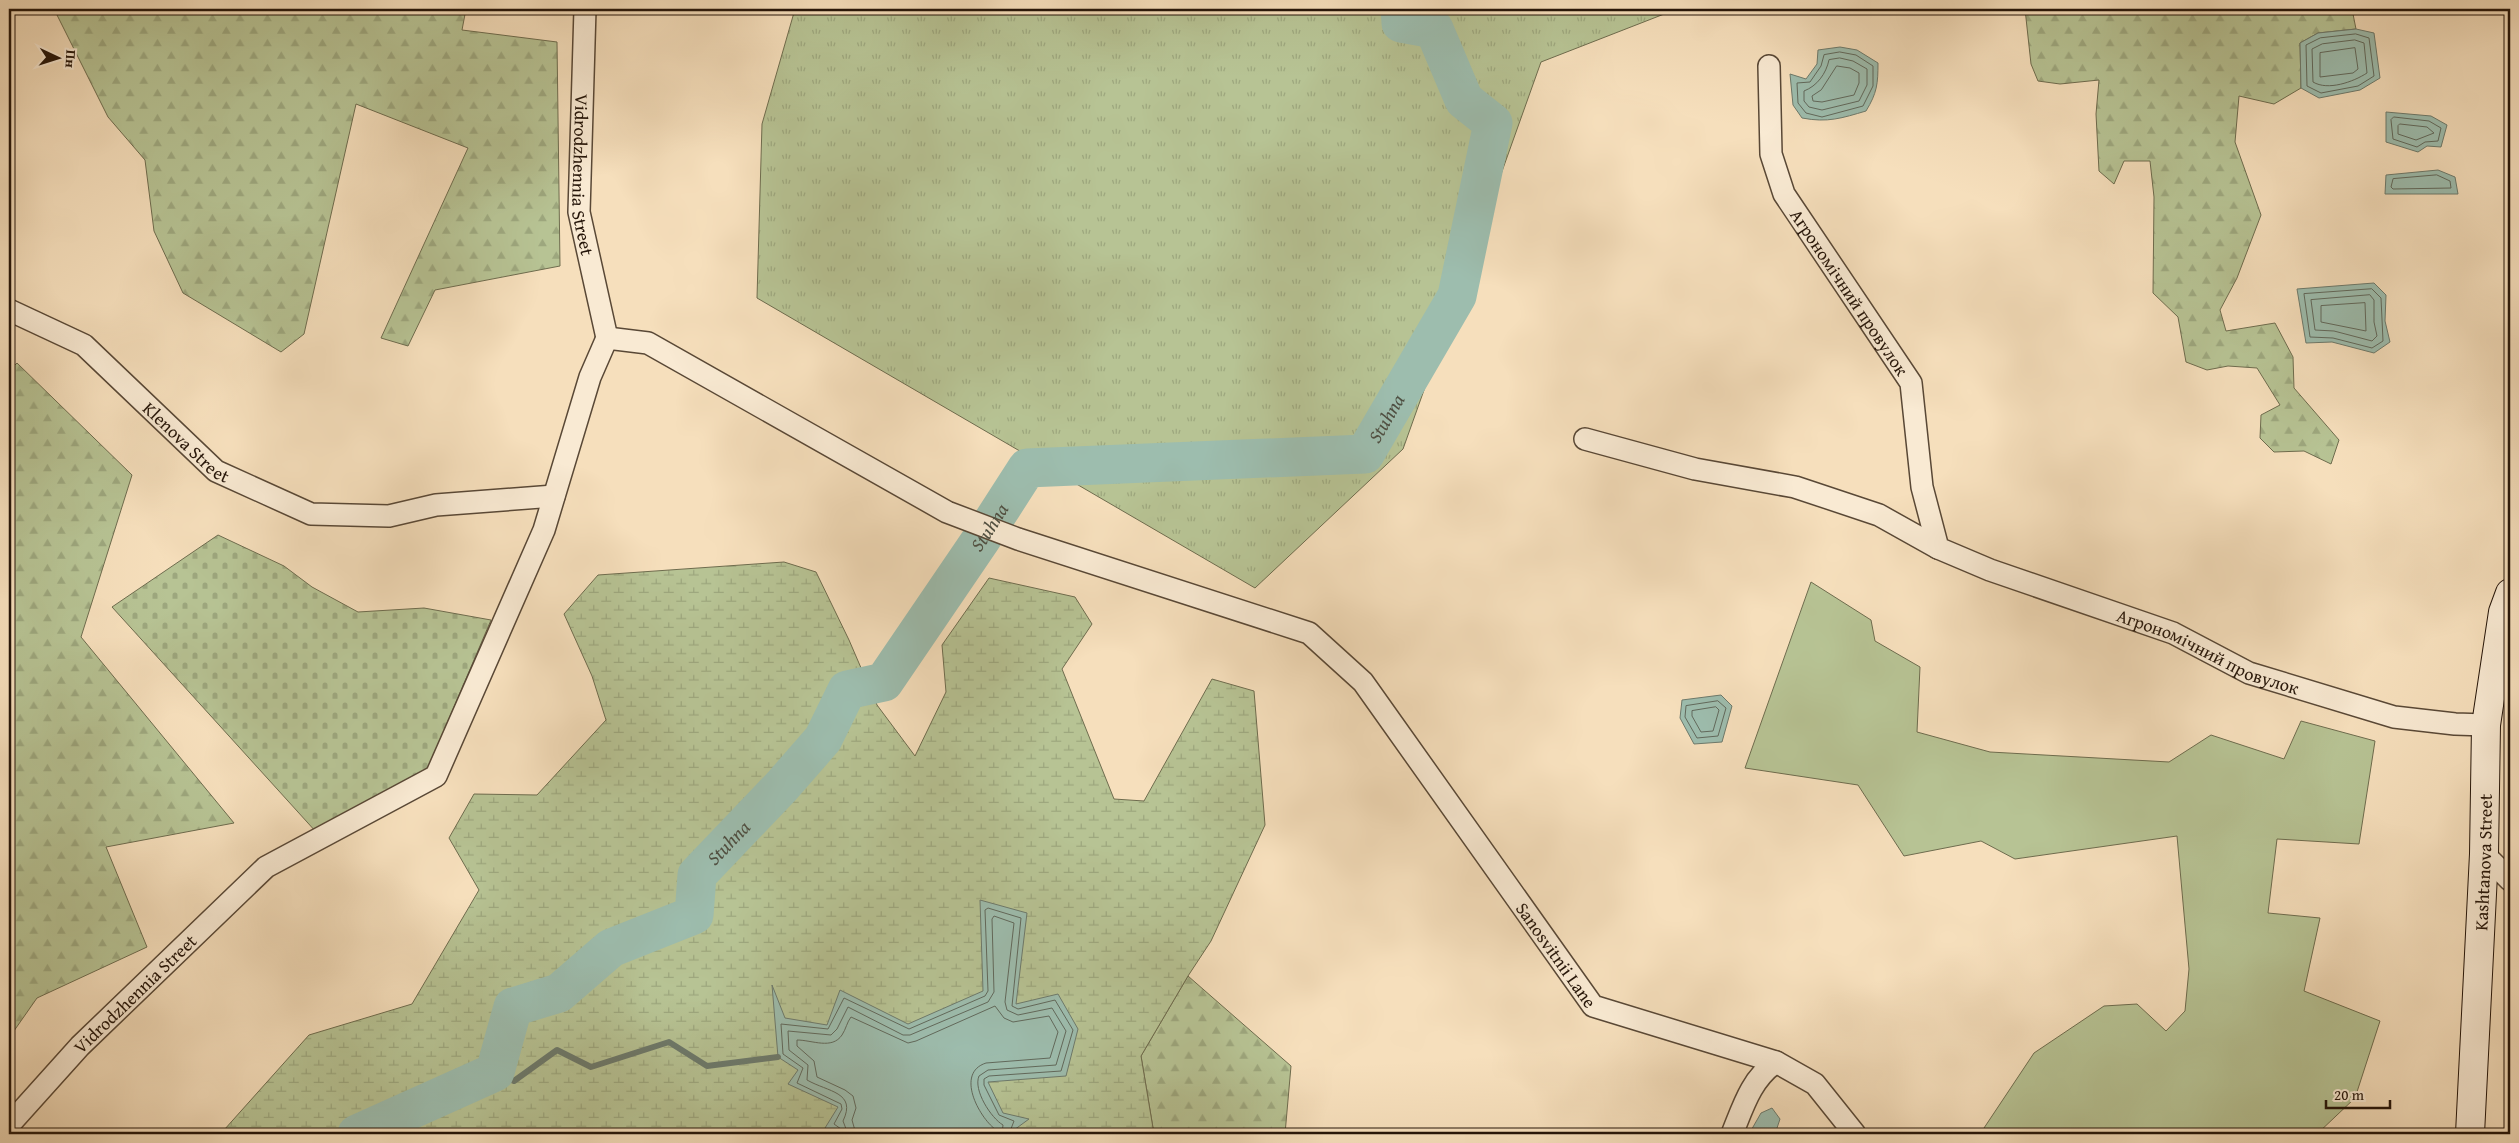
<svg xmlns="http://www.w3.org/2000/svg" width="2519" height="1143" font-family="'Gentium Book Plus',serif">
	<defs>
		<pattern id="grass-tufts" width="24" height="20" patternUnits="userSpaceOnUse" patternTransform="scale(1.25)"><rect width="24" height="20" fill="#b7c394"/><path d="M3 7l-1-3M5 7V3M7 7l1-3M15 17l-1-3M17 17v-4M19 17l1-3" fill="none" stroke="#9da77e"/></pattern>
		<pattern id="forest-firs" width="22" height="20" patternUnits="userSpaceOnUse" patternTransform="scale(1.25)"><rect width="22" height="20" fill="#b7c394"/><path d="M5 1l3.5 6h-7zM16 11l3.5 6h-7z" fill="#9da77e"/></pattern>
		<pattern id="wetland-marsh" width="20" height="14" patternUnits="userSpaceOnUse" patternTransform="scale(1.25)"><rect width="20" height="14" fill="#b7c394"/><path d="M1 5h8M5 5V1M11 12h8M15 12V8" fill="none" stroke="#9da77e"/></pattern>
		<pattern id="cemetery-stones" width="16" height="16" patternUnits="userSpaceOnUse" patternTransform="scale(1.25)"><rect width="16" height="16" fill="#b7c394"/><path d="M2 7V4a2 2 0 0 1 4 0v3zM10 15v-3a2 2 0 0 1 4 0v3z" fill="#9da77e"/></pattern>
	</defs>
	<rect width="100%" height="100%" fill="#f6dfbc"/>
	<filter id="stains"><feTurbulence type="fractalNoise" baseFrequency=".004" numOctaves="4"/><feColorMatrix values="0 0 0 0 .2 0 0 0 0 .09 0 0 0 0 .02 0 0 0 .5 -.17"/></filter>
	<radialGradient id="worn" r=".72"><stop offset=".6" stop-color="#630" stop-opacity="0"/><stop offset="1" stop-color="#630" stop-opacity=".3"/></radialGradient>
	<path fill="url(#grass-tufts)" stroke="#6e6c4e" d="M 795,9 L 1677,9 L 1541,62 L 1403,449 L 1255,588 L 757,298 L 762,124 Z"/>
	<g fill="url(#forest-firs)" stroke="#6e6c4e">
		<path d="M 54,9 L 466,9 L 462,30 L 557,42 L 560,266 L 435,290 L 408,346 L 381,338 L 468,148 L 356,104 L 304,334 L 281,352 L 183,293 L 154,231 L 145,160 L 108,117 Z"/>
		<path d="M 2025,9 L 2352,9 L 2356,29 L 2318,33 L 2300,43 L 2301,88 L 2274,104 L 2239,96 L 2235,142 L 2261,215 L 2237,278 L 2220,310 L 2226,331 L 2275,323 L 2293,357 L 2294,388 L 2339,440 L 2331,464 L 2304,451 L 2274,452 L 2260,438 L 2261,415 L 2280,405 L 2257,368 L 2228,366 L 2207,370 L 2186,362 L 2178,317 L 2153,293 L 2154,197 L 2150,161 L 2124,161 L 2114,184 L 2099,171 L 2096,114 L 2099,80 L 2060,84 L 2038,81 L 2031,64 Z"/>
		<path d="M 17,363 L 132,475 L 81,637 L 234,823 L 106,847 L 147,947 L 37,998 L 9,1038 L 9,371 Z"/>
		<path d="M 1188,976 L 1291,1066 L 1285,1134 L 1154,1134 L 1141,1056 Z"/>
	</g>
	<path fill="url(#wetland-marsh)" stroke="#6e6c4e" d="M 784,562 L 816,572 L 849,640 L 877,705 L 915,756 L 946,692 L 942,645 L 989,578 L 1075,597 L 1092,624 L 1062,669 L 1114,799 L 1144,801 L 1212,679 L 1254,691 L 1265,825 L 1211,941 L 1188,976 L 1141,1056 L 1154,1134 L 217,1134 L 224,1130 L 309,1035 L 412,1004 L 479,890 L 449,838 L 474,794 L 537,795 L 606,720 L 592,676 L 564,614 L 598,575 Z"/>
	<path fill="url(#cemetery-stones)" stroke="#6e6c4e" d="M 218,535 L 284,566 L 312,587 L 358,612 L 424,608 L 491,620 L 428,768 L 317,833 L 112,607 Z"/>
	<path fill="#b7c394" stroke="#6e6c4e" d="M 1811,582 L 1871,620 L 1875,641 L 1920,667 L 1917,732 L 1990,752 L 2169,762 L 2211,735 L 2284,759 L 2301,721 L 2375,741 L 2359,844 L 2277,839 L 2268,913 L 2320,918 L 2304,991 L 2380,1021 L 2355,1098 L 2317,1134 L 1980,1134 L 2034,1053 L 2104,1006 L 2137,1004 L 2166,1031 L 2185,1011 L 2189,969 L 2177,836 L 2015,859 L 1981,841 L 1904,856 L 1858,785 L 1745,768 Z"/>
	<g fill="#9dbdae" stroke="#6d7a6c">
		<path d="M 2356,29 L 2374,33 L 2380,78 L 2360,90 L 2319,98 L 2301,88 L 2300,43 L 2318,33 Z"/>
		<path d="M 1840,47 L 1857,50 L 1878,63 C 1878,84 1877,93 1866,111 C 1842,118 1828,123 1802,118 L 1793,105 L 1790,74 L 1806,79 L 1817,64 L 1818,50 Z"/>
		<path d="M 2386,112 L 2431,116 L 2447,125 L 2441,147 L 2427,146 L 2418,152 L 2386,142 Z"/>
		<path d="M 2438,170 L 2455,177 L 2458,194 L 2385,194 L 2386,175 Z"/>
		<path d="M 2374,283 L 2386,295 L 2385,321 L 2390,342 L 2374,353 L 2332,342 L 2306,343 L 2297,289 Z"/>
		<path d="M 1721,695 L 1732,706 L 1722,742 L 1694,744 L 1680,718 L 1682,700 Z"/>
		<path d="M 980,900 L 1027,913 L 1016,1004 L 1058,994 L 1078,1029 L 1066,1076 L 988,1082 L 1003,1113 L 1029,1119 L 1014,1130 L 1013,1134 L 837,1134 L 837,1132 L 825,1128 L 838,1107 L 788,1084 L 798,1070 L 778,1057 L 772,985 L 785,1018 L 827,1025 L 840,990 L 908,1024 L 983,991 Z"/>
		<path d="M 1772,1108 L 1780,1119 L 1775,1134 L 1749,1134 L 1761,1113 Z"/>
	</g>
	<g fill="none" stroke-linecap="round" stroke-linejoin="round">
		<g stroke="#61695c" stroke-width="1">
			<path d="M 2356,34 L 2369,38 L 2374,76 L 2358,86 L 2321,93 L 2307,86 L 2306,45 L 2320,38 Z"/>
			<path d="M 2355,40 L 2364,43 L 2367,73 C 2353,82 2328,91 2313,82 L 2312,49 L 2322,44 Z"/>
			<path d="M 2355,48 L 2358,69 L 2353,73 L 2320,77 L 2320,53 Z"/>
			<path d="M 1840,52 L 1856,55 L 1873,66 L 1873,86 L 1863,106 L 1822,117 L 1806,113 L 1798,103 L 1797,83 L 1810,82 L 1821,66 L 1824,55 Z"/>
			<path d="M 1840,58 L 1853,61 L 1867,69 L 1867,85 L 1859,101 L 1822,110 L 1809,107 L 1804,101 L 1804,91 C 1817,86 1826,74 1829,60 Z"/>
			<path d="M 1837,66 L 1850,68 L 1859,73 L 1859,83 L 1854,95 L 1822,102 L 1813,101 L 1812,96 L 1821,90 Z"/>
			<path d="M 2394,117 L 2429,121 L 2441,128 L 2438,141 L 2425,142 L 2417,147 L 2393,139 L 2391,120 Z"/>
			<path d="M 2400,124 L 2427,127 L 2434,133 L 2416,140 L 2398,134 L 2398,126 Z"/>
			<path d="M 2437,175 L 2450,181 L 2451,188 L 2393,189 L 2391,187 L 2393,179 Z"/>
			<path d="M 2372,289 L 2381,298 L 2383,341 L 2372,348 L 2333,338 L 2310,337 L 2304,294 Z"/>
			<path d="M 2370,295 L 2374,300 L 2374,322 L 2377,336 L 2372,341 L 2334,331 L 2315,330 L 2311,300 Z"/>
			<path d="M 2365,303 L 2366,331 L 2321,322 L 2321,306 Z"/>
			<path d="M 1718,701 L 1726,708 L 1718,736 L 1697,738 L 1685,717 L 1686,706 Z"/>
			<path d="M 1716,707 L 1719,710 L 1713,731 L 1701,732 L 1692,716 L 1692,711 Z"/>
			<path d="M 842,1134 L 841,1129 L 834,1124 L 842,1109 L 841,1104 L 797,1083 L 803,1068 L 783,1054 L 781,1024 L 828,1029 L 844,998 L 909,1029 L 985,996 L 988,991 L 985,910 L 988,908 L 1021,918 L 1012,1006 L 1018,1009 L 1055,1000 L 1073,1030 L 1061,1071 L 989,1076 L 984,1079 L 984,1085 L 999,1115 L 1014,1121 L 1009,1134"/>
			<path d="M 848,1134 L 843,1121 C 857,1092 828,1092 807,1080 L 808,1065 L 789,1050 L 788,1031 L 831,1035 L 837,1029 L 848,1007 L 903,1035 L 910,1035 L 988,1002 L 994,992 L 992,919 L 994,916 L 1014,923 L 1005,1002 L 1007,1010 L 1018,1015 L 1052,1008 L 1066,1031 L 1056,1065 L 988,1070 L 979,1076 C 973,1090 991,1118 1003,1125 L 1002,1134"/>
			<path d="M 856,1134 L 852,1120 L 856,1108 L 853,1096 L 845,1090 L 817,1077 L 814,1061 L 797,1046 L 797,1040 C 812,1040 832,1050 842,1035 C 846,1029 847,1022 851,1017 L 908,1043 L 916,1041 L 995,1006 L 1004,1018 L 1013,1022 L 1049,1016 L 1058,1032 L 1050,1058 L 986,1063 C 955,1073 979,1117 995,1129 L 995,1134"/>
		</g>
		<path stroke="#6d7a6c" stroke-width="6" d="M 495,1072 L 514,1081 L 557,1050 L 591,1067 L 669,1042 L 707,1066 L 778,1057"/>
		<path stroke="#9dbdae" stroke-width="39" id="s1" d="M 357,1134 L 495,1072 L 513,1007 L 559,993 L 611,948 L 694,915 L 697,875 L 782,786 L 823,739 L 847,690 L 884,682 L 982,538 L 1027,468 L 1365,454 L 1457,296 L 1493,123 L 1464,100 L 1434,29 L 1401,23 L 1400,9"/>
		<g stroke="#594836" stroke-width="24">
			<g id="street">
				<path id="s2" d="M 585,9 L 579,212 L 607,338"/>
				<path id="s3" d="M 1769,66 L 1771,154 L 1784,194 L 1911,383 L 1922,487 L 1938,548 L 1990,570 L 2173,633 L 2249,673 L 2394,717 L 2455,724 L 2486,725"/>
				<path id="s4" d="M 9,310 L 84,345 L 216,471 L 311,514 L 389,516 L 436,505 L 554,496"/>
				<path id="s5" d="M 607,338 L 648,343 L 947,512 L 1018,539 L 1309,633 L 1363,682 L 1593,1006 L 1776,1062 L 1815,1084 L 1855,1134"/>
				<path d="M 1585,439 L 1695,469 L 1795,487 L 1879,515 L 1938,548"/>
				<path d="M 2484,854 L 2510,880"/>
				<path id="s6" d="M 9,1125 L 80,1046 L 266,867 L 436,776 L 544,530 L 590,377 L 607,338"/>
				<path d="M 1732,1134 C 1743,1107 1751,1079 1776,1062"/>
			</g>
		</g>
		<g stroke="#251509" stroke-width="30">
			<g id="secondary">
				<path id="s7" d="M 2470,1134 L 2484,854 L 2486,725 L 2503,612 L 2510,593"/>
			</g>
		</g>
		<use href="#street" stroke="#f9ead3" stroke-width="21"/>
		<use href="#secondary" stroke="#f9ead3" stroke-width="28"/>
	</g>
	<g text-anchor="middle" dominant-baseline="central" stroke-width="5" stroke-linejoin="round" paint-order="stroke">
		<g font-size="18" fill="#251509" stroke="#f9ead3">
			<text stroke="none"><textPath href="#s2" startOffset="166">Vidrodzhennia Street</textPath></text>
			<text stroke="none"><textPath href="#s3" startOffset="248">Агрономічний провулок</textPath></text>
			<text stroke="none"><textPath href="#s4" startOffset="224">Klenova Street</textPath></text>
			<text stroke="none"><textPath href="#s3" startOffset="815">Агрономічний провулок</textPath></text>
			<text stroke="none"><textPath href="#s7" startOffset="272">Kashtanova Street</textPath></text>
			<text stroke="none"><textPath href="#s5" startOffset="1174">Sanosvitnii Lane</textPath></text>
			<text stroke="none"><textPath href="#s6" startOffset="182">Vidrodzhennia Street</textPath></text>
		</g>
		<g font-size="19" font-style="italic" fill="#4f5043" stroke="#f9ead3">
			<text stroke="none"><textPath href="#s1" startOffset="1380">Stuhna</textPath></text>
			<text stroke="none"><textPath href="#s1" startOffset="930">Stuhna</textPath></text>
			<text stroke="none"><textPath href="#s1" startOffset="510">Stuhna</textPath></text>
		</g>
	</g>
	<rect width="2519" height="1143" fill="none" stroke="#f6dfbc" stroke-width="30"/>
	<rect x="10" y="10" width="2499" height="1123" fill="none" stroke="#251509" stroke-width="2.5"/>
	<rect x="15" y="15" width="2489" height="1113" fill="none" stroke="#251509"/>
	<g transform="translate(58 58) rotate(94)" stroke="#f9ead3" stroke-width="4" paint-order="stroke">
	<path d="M0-4L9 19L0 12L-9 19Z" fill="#251509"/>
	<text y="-8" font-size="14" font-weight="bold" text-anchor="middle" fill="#251509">Пн</text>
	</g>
	<path d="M2326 1100v8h64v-8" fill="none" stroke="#251509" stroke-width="2.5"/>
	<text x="2334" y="1100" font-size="15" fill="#251509" stroke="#f9ead3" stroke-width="4" paint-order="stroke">20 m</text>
	<rect width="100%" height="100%" filter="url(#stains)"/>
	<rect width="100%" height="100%" fill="url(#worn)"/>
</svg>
